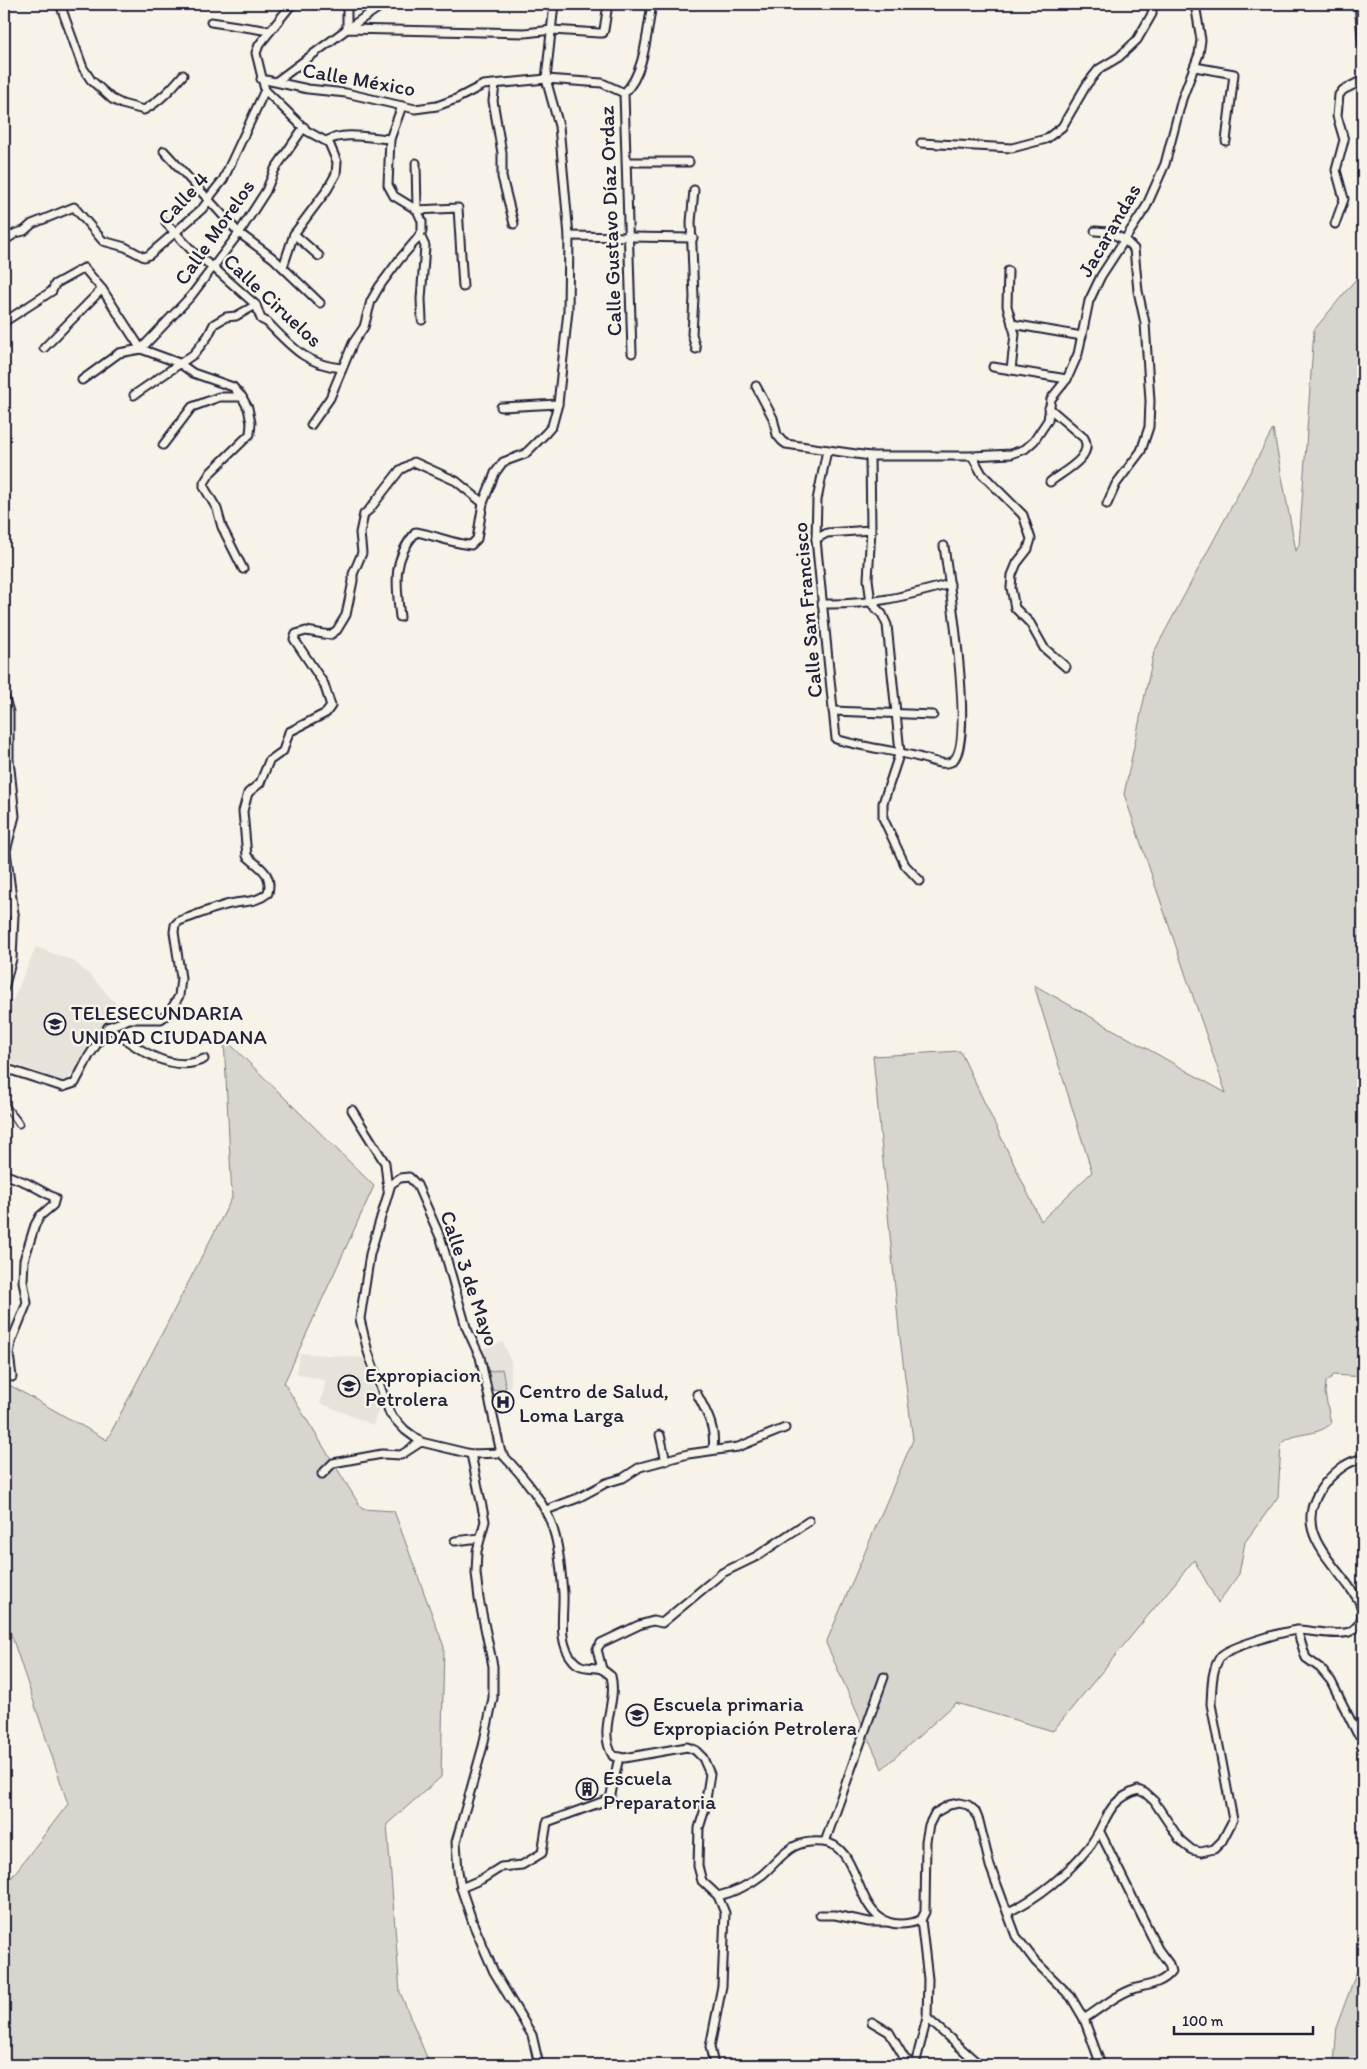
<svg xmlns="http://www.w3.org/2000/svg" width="1367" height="2069" font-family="Itim,sans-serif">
	<rect width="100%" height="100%" fill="#f7f3e8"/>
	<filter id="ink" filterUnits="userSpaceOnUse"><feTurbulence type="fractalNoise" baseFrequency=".02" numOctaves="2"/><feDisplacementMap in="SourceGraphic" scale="10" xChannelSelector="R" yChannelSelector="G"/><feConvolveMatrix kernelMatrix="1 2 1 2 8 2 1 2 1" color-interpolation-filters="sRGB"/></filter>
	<g filter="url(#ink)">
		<g fill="#e7e3db">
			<path d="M 36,947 L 74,961 L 93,978 L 117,1005 L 116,1011 L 97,1034 L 74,1072 L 66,1082 L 4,1060 L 4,1013 L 7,1014 Z"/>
			<path d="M 503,1342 L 511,1362 L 511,1383 L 510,1387 L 490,1392 L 482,1349 Z"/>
			<path d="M 300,1353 L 365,1358 L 373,1390 L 382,1399 L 373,1425 L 320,1403 L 326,1381 L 296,1373 Z"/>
		</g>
		<g fill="#d8d5cf" stroke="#7d7c85">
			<path d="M 1363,252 L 1363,1377 L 1334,1375 L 1326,1382 L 1325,1393 L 1331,1424 C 1314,1438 1297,1430 1281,1444 L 1278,1497 L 1245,1542 L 1239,1574 L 1218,1603 L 1194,1560 L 1053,1731 L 956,1703 L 882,1769 L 826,1643 L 913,1440 L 899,1330 L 873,1056 L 960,1051 L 1041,1221 L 1092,1172 L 1034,985 L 1226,1093 L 1124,794 L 1154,652 L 1273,429 L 1296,551 L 1299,545 L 1314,330 L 1360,274 Z"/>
			<path d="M 224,1038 L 374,1186 L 284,1383 L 362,1509 L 394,1511 L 444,1647 L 441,1777 L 387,1824 L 400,1992 L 430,2065 L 4,2065 L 4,1887 L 68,1804 L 4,1613 L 4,1382 L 107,1440 L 232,1198 Z"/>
			<path d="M 502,1369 L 506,1388 L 491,1391 L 487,1372 Z"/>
			<path d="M 1362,1957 L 1363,2065 L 1334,2065 L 1337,2025 Z"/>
		</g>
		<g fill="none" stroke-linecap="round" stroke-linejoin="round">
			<g stroke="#22223b" stroke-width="9">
				<path id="pedestrian" d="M 4,1103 C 9,1113 15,1116 19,1124"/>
			</g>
			<g stroke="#22223b" stroke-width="11">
				<g id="minor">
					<path d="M 60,4 L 83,68 L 91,80 L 112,99 L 122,104 L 144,110 C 160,101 171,89 183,75"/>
					<path d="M 1359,4 L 1363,47"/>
					<path d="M 211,22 L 270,31"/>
					<path d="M 347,29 L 384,4"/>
					<path d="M 347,29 L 347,4"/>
					<path d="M 1195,67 L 1234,74 L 1226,141"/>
					<path d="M 261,79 L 308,89 L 346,93 L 415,109 L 437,106 L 456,99 L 483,85 L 546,79 L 602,83 L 624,93"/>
					<path d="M 277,81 L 347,29 L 525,33 L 552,30 L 599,33 L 603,33 L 604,30 L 608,4"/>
					<path d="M 495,85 L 493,101 L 502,153 L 502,177 L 514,224"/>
					<path d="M 265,90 L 307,131 L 329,143 L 337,162 L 336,174 L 327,190 L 294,234 L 283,267"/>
					<path d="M 326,141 C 345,131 370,138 390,139"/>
					<path d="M 921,143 L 1012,148 L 1046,139 L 1062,127 L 1087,84 L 1099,69 L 1119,57 L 1137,40 L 1152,14 L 1152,4"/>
					<path d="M 164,151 L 239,233 L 273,258 L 320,303"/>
					<path d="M 627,162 L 689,162"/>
					<path d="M 416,163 L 417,210 L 458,208 L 463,287"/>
					<path d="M 694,190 L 691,222 L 694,297 L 692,334 L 696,349"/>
					<path d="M 166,223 L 196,255 L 213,267 L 256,305 L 261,319 L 267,322 C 291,346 306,365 342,368"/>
					<path d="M 1335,224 L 1344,199 L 1336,170 L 1344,140 L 1337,116 L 1339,95 L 1343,90 L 1363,80"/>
					<path d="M 1095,231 L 1109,232 L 1125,240 L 1134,249 L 1138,291 L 1145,323 L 1150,401 L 1149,427 L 1141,451 L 1116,484 L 1107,504"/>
					<path d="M 294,234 L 319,256"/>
					<path d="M 420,235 L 425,246 L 421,299 L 422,320"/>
					<path d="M 569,236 L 693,238"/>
					<path d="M 4,241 L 16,233 L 24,231 L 32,224 L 74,207 L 103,241 L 125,247 L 144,257 L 149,255 L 202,209 L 209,200 L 211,195 L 223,180 L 265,90 L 256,53 L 259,45 L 292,4"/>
					<path d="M 1008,271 L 1007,306 L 1015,334 L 1011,370"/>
					<path d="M 4,322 L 52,291 L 55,284 L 84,268 L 102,289 L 141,349 L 179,363 L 193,373 L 233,387 L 242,397 L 248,408 L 251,423 L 250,434 L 211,472 L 204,483 L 204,487 L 217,509 L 222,527 L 243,569"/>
					<path d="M 1012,324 L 1082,336"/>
					<path d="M 44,348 L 102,289"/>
					<path d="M 632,353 L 624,93 C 645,74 647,31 652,4"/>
					<path d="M 993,367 L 1067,379"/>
					<path d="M 82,380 L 119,353 L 141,349 L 191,296 L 239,233 L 266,191 L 275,169 L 304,127"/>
					<path d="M 756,386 L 773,418 L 777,435 L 782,441 L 786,444 L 870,456 L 972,456 L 1011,454 L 1025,449 L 1034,441 L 1048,420 L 1051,399 L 1067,379 L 1078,354 L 1089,301 L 1101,276 L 1146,207 L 1165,164 L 1182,99 L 1199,54 L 1201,40 L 1195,4"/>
					<path d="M 134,395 L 194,354 L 208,336 L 214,324 L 226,317 L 236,316 L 256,305"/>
					<path d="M 501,407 L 558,404"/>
					<path d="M 1049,408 L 1084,438 C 1095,457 1062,472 1050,482"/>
					<path d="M 311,425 L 330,398 L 353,343 L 364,327 L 371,301 L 379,287 L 399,260 L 417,239 L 422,231 L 422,221 L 417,210 L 394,196 L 388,185 L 390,139 L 402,106"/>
					<path d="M 163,445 L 192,407 L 219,397 L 242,397"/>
					<path d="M 827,450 L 817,500 L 816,539 L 836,739 C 864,748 894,750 922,758 C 931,760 942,766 951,762 C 977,750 948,576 944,546"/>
					<path d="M 870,456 L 871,530 L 868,579 L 871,603 L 882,614 L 887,625 L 900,752 L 883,803 L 883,818 L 905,865 L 920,881"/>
					<path d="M 972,456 L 982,474 L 1023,515 L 1031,539 L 1028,549 L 1017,563 L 1012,575 L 1011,588 L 1015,608 L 1030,623 L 1044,648 L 1066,667"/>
					<path d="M 816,539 L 827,533 L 871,530"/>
					<path d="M 822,604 C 872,605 902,597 950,584"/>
					<path d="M 400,617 C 396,584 392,559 416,532 C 435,535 453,544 471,545 L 477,539 L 483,503 L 495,473 L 503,462 L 525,454 L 546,433 L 552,426 L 558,404 L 568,311 L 569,236 L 559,126 L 546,79 L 554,4"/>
					<path d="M 4,696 L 9,712 L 9,759 L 15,816 L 6,851 L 14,914 L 12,959 L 4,988"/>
					<path d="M 833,711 L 933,715"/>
					<path d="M 4,909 L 14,914"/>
					<path d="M 108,1027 C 135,1047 171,1075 204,1059"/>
					<path d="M 4,1068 L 63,1087 L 75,1083 L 89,1056 L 108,1027 L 129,1019 L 161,1019 L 169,1013 L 179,996 L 181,978 L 174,932 L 175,925 L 179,921 C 197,915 217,906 235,903 C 248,901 257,902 268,893 C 273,872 259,868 247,856 L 243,811 L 248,793 L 260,783 L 269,761 L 283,751 L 289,732 L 326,713 L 331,706 L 324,684 L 294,639 L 296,634 L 306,631 L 330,635 L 337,630 L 346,615 L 353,581 L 353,574 L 362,553 L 360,533 L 364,514 L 369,510 L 400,470 L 414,462 L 456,481 L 483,503"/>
					<path d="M 352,1110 L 385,1163 L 388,1190"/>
					<path d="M 4,1174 L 27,1183 L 55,1198 L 53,1205 L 40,1216 L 35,1225 L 24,1260 L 23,1281 L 27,1303 L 11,1342 L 9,1354 L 12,1377"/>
					<path d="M 697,1394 C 707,1413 716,1428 713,1449"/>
					<path d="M 660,1435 L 666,1461"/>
					<path d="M 421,1442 L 405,1430 L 390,1414 L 368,1352 L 360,1319 L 370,1254 L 391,1184 L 400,1178 L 409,1177 L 417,1185 L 441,1239 L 466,1327 L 480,1357 L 501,1453"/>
					<path d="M 501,1453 C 522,1475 546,1502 554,1532 C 560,1551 561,1573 563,1593 C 564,1615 557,1642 573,1660 C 581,1670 591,1666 601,1669 C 604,1670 608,1674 611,1676 C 618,1703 597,1730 613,1756 L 624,1758 L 687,1747 L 695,1750 L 703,1758 L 710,1774 L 704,1812 L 699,1828 L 698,1866 L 702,1881 L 718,1896 L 725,1913 L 722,1986 L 710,2047 L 714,2065"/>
					<path d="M 471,1454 L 485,1521 L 477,1551 L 476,1573 L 479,1599 L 493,1666 L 493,1698 L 483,1746 L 456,1842 L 458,1871 L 461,1888 L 474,1926 L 494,1972 L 532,2035 L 539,2065"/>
					<path d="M 322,1474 L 333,1463 L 382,1454 L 401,1455 L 421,1442 L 471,1454 L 501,1453"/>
					<path d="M 546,1510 L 578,1498 L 606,1483 L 623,1478 L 640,1467 L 688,1454 L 738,1447 L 785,1428"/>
					<path d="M 455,1541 L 480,1538"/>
					<path d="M 1297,1630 L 1306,1658 L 1320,1668 L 1331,1681 L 1357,1733 L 1363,1738"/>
					<path d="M 602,1669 L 597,1649 L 601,1643 L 639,1625 L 653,1621 L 662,1623 L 722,1573 L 757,1556 L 809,1521"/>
					<path d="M 825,1842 L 884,1677"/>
					<path d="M 461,1888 L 482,1879 L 501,1867 L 522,1865 L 542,1853 L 547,1822 L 610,1799 L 619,1757"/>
					<path d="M 718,1896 C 735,1892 748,1886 762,1875 C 783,1857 789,1839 823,1842 C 868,1846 849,1945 921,1920 L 925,1912 L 926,1841 L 929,1825 L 935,1813 L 949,1805 L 959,1803 L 968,1805 L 975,1811 L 979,1821 L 990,1866 L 1016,1936 L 1035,1961 L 1071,1997 L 1084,2019 L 1101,2065"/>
					<path d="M 1008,1912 C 1039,1898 1068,1873 1089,1847 C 1109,1821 1104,1802 1138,1790 L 1145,1793 L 1154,1801 L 1180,1840 L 1192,1850 L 1201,1852 L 1214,1849 L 1222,1841 L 1233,1820 L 1211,1704 C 1212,1689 1211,1669 1221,1656 C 1229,1647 1287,1630 1300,1630 C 1313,1631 1337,1636 1349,1632 C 1356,1629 1362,1622 1362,1614 C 1362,1603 1356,1596 1350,1588 C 1324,1552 1291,1525 1326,1482 C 1336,1471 1348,1460 1363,1459"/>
					<path d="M 820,1915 L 835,1915 L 869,1922 L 888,1922"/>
					<path d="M 927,2018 L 980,2065"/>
					<path d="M 1084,2019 C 1101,2008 1117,1994 1136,1988 C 1148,1985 1163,1983 1171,1972 L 1169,1964 L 1158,1949 L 1100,1832"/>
					<path d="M 872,2022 L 889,2032 L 905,2059 L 915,2065"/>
					<path d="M 915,2065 L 927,2018 L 928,1979 L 921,1920"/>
				</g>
			</g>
			<use href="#pedestrian" stroke="#f7f3e8" stroke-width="5.5"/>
			<use href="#minor" stroke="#f7f3e8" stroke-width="7"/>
		</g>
	</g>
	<defs>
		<g id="school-ring" transform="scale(1.125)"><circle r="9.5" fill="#f7f3e8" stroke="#22223b" stroke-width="1.5"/><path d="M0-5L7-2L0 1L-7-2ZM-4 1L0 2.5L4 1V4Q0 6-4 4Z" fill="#22223b"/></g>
		<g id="hospital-ring" transform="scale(1.125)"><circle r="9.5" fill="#f7f3e8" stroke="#22223b" stroke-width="1.5"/><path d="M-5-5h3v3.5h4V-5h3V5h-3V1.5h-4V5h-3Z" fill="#22223b"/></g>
		<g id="building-ring" transform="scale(1.125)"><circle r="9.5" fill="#f7f3e8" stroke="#22223b" stroke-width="1.5"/><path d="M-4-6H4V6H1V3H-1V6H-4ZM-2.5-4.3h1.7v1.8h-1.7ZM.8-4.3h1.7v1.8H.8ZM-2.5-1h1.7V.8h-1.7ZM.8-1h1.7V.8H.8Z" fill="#22223b"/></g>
	</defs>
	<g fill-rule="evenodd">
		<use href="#school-ring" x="55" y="1024"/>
		<use href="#school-ring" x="349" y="1386"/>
		<use href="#hospital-ring" x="503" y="1402"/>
		<use href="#school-ring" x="637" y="1715"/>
		<use href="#building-ring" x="587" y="1789"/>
	</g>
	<g text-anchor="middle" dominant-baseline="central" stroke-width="5" stroke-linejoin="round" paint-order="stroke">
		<g font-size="21" fill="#22223b" stroke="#f7f3e8">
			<text transform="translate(359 79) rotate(10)">Calle México</text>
			<text transform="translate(183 198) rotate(-47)">Calle 4</text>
			<text transform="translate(610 221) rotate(-92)">Calle Gustavo Díaz Ordaz</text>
			<text transform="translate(1109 230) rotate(-60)">Jacarandas</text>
			<text transform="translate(214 232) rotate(-55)">Calle Morelos</text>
			<text transform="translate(273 300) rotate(43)">Calle Ciruelos</text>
			<text transform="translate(807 610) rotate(-95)">Calle San Francisco</text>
			<text transform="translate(470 1278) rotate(71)">Calle 3 de Mayo</text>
		</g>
		<g font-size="21" fill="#22223b" stroke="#f7f3e8" text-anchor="start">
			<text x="71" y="1012">TELESECUNDARIA<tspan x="71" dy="24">UNIDAD CIUDADANA</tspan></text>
			<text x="365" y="1374">Expropiacion<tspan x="365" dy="24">Petrolera</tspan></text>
			<text x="519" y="1390">Centro de Salud,<tspan x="519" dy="24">Loma Larga</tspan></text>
			<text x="653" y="1703">Escuela primaria<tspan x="653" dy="24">Expropiación Petrolera</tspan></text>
			<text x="603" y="1777">Escuela<tspan x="603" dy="24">Preparatoria</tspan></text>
		</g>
	</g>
	<rect width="1367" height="2069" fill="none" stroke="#f7f3e8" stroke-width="20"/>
	<rect x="10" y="10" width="1347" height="2049" fill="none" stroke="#22223b" stroke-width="2" filter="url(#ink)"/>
	<path d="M1174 2026v8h139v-8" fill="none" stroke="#22223b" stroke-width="2.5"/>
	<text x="1182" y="2026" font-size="15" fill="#22223b" stroke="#f7f3e8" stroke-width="4" paint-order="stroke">100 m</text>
</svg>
